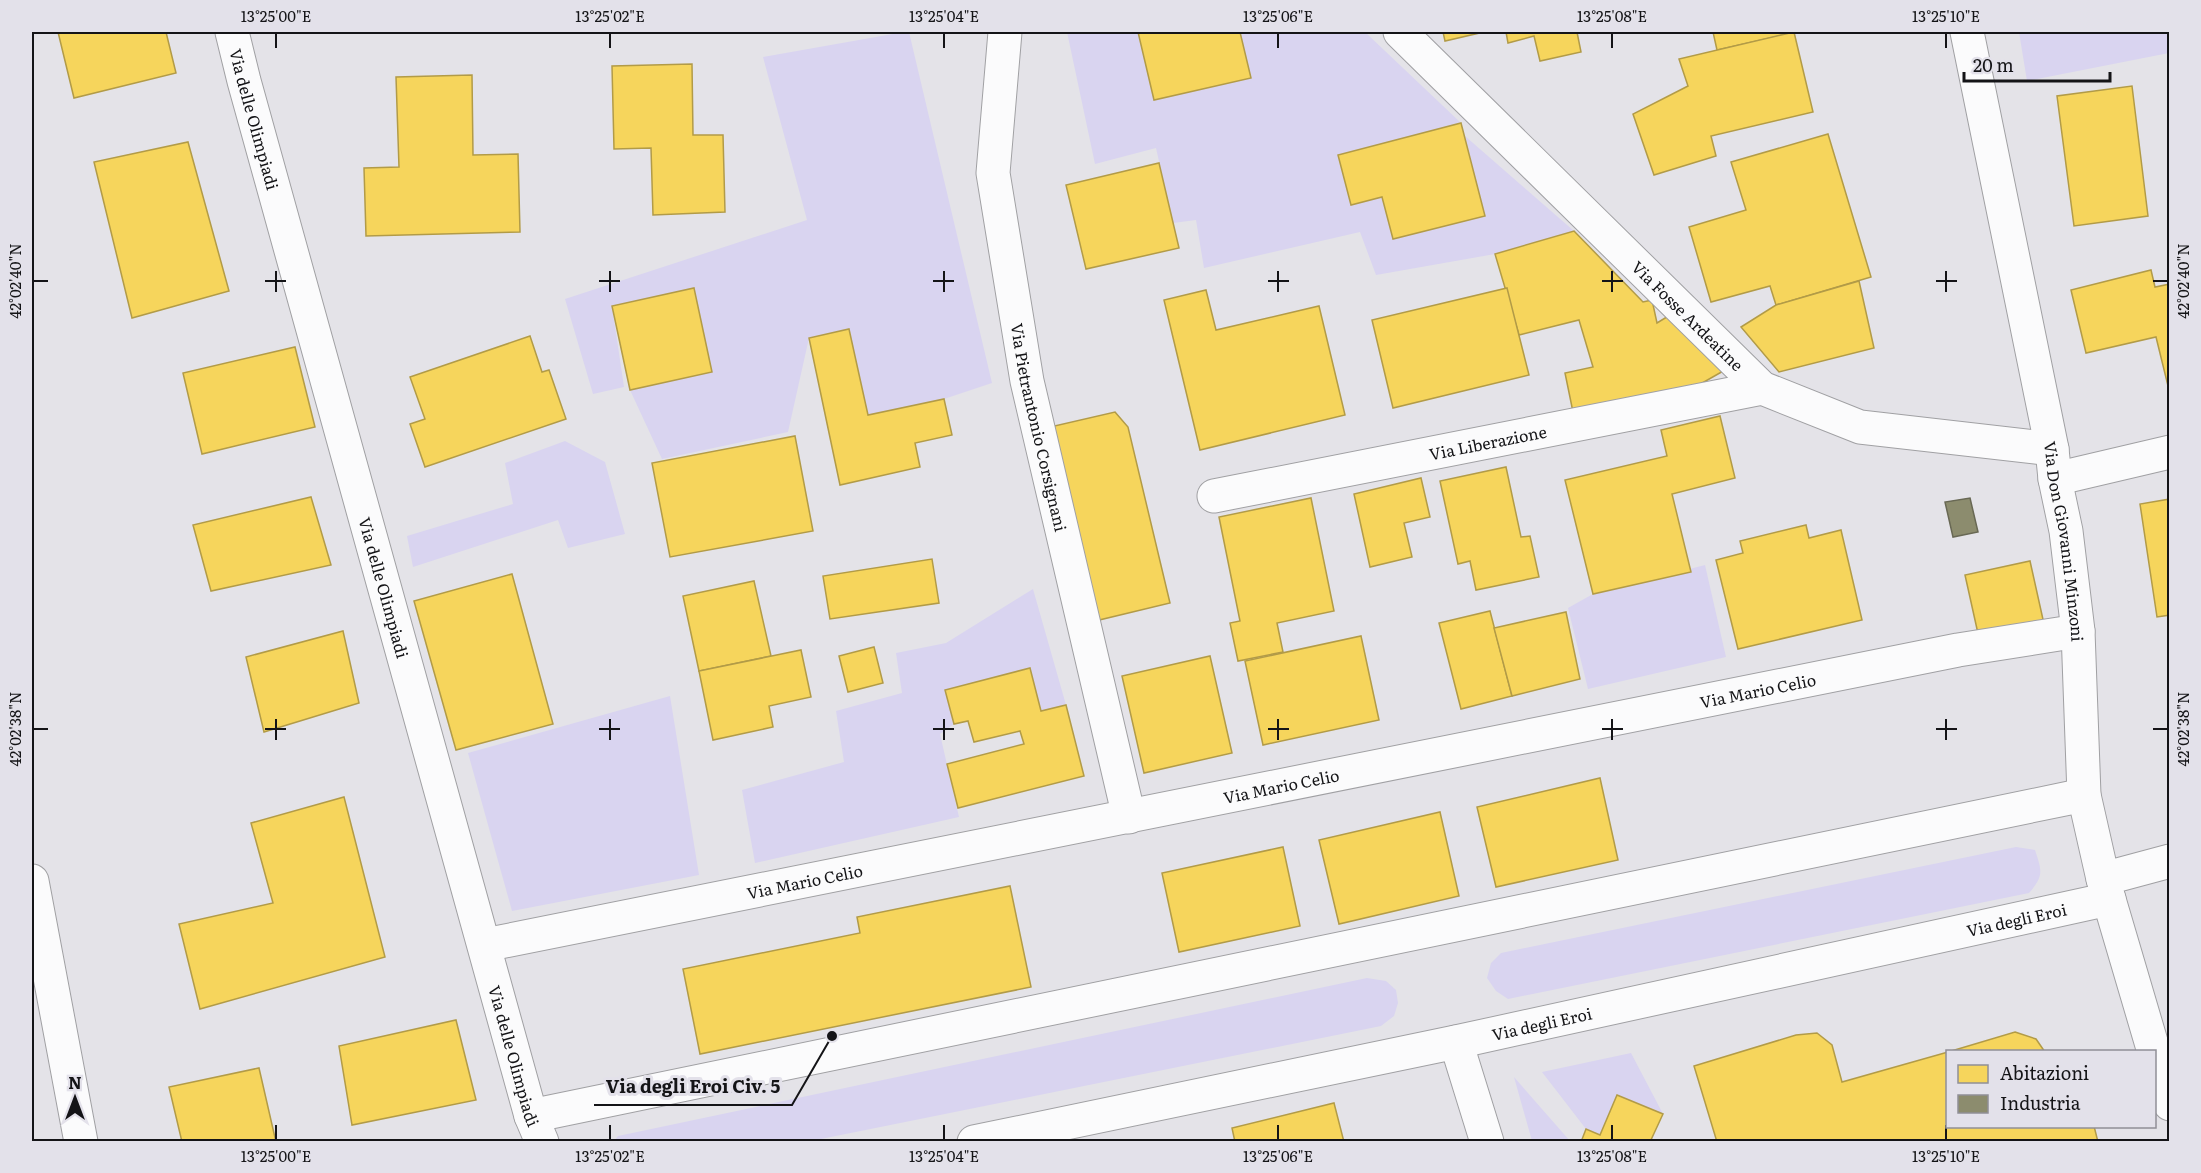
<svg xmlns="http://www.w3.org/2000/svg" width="2201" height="1173" font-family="Literata,serif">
	<rect width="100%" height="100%" fill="#e4e3e8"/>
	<g fill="#d9d4f0">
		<path d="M 904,32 L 909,32 L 992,383 L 944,399 L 868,415 L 849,329 L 809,338 L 788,432 L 662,459 L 630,390 L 712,372 L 694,288 L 612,306 L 624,387 L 593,394 L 565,299 L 807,220 L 763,57 Z"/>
		<path d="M 1067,32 L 1365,32 L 1461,123 L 1338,155 L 1351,205 L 1382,197 L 1393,239 L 1484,216 L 1465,136 L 1574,231 L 1495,254 L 1376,275 L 1360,232 L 1204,268 L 1196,220 L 1173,223 L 1156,148 L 1095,164 Z"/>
		<path d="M 2019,32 L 2169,32 L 2169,53 L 2027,81 Z"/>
		<path d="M 565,441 L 605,462 L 625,534 L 568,548 L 558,520 L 413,567 L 407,536 L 513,504 L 505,463 Z"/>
		<path d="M 1705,565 L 1726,657 L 1588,689 L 1568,608 L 1593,594 Z"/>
		<path d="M 1033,589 L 1066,705 L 1041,711 L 1030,668 L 945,690 L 954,724 L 940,734 L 959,817 L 755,863 L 742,790 L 844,762 L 836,711 L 902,693 L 896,653 L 946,643 Z"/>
		<path d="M 670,696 L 699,875 L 512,911 L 468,753 Z"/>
		<path d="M 2016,847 L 2035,850 C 2042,871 2044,876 2029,893 L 1508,999 L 1496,991 L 1487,978 L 1491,963 L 1501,953 Z"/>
		<path d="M 1367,978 L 1386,981 L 1396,990 L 1398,1003 L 1394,1016 L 1381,1026 L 811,1141 L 614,1141 L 618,1136 Z"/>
		<path d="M 1631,1053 L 1663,1114 L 1617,1095 L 1600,1135 L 1586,1129 L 1542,1072 Z"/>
		<path d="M 1514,1077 L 1570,1141 L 1532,1141 Z"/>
	</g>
	<g fill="#f6d55c" stroke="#b29b47" stroke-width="1.5">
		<path d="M 58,32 L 166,32 L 176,73 L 74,98 Z"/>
		<path d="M 1138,32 L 1240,32 L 1251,78 L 1154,100 Z"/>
		<path d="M 1443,32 L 1484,32 L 1445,41 Z"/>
		<path d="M 1506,32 L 1577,32 L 1581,52 L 1540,61 L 1534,36 L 1508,43 Z"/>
		<path d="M 1713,32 L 1796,32 L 1717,50 Z"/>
		<path d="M 1794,32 L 1813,112 L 1711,136 L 1716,156 L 1654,175 L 1633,114 L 1688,86 L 1679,59 Z"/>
		<path d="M 692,64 L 693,135 L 723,135 L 725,212 L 653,215 L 651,148 L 614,149 L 612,66 Z"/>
		<path d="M 472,75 L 473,155 L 518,154 L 520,232 L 366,236 L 364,168 L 399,167 L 396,77 Z"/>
		<path d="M 2132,86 L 2148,216 L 2074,226 L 2057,96 Z"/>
		<path d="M 1461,123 L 1485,216 L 1393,239 L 1382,197 L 1351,205 L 1338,155 Z"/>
		<path d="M 1828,134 L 1871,277 L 1776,305 L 1770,286 L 1711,302 L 1689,227 L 1746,210 L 1731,162 Z"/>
		<path d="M 188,142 L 229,291 L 132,318 L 94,162 Z"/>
		<path d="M 1159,163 L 1179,248 L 1086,269 L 1066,185 Z"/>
		<path d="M 1574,231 L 1643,302 L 1652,300 L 1657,323 L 1670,315 L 1725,370 L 1697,386 L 1573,412 L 1565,373 L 1593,367 L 1579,320 L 1519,335 L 1495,254 Z"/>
		<path d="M 2151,270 L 2155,287 L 2170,284 L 2170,385 L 2168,386 L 2156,337 L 2086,353 L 2071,290 Z"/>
		<path d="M 1859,281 L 1874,348 L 1779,372 L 1741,327 L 1776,305 Z"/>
		<path d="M 694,288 L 712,372 L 630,390 L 612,306 Z"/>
		<path d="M 1507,288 L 1529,375 L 1393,408 L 1372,320 Z"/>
		<path d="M 1206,290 L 1216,330 L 1319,306 L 1345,415 L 1200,450 L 1164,300 Z"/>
		<path d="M 849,329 L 868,415 L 944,399 L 952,435 L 915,443 L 920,467 L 840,485 L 809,338 Z"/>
		<path d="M 530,336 L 542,372 L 549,370 L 566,419 L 425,467 L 410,424 L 425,419 L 410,377 Z"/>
		<path d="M 295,347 L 315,427 L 202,454 L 183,373 Z"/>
		<path d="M 1115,412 L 1128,427 L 1170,603 L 1095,621 L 1050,427 Z"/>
		<path d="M 1720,416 L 1735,478 L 1672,494 L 1691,572 L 1593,594 L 1565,480 L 1667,456 L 1661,430 Z"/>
		<path d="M 795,436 L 813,531 L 670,557 L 652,463 Z"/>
		<path d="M 1506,467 L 1521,537 L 1530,536 L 1539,577 L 1476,590 L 1470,561 L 1458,564 L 1440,481 Z"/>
		<path d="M 1421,478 L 1430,517 L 1404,523 L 1412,557 L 1370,567 L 1354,494 Z"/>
		<path d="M 311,497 L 331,565 L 211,591 L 193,525 Z"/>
		<path d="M 1311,498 L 1334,611 L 1277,623 L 1283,652 L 1238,661 L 1230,623 L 1240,621 L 1219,517 Z"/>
		<path d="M 2170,499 L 2170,615 L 2157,617 L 2140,504 Z"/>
		<path d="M 1806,525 L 1809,538 L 1841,530 L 1862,620 L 1738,649 L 1716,560 L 1743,553 L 1740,541 Z"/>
		<path d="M 932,559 L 939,603 L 830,619 L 823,576 Z"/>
		<path d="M 2030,561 L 2044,624 L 1979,638 L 1965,575 Z"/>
		<path d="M 512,574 L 553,724 L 456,750 L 414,601 Z"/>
		<path d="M 754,581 L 771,656 L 699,671 L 683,596 Z"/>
		<path d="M 1490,611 L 1512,696 L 1461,709 L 1439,623 Z"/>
		<path d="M 1566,612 L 1580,679 L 1512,696 L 1494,628 Z"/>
		<path d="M 343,631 L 359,703 L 264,732 L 246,657 Z"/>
		<path d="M 1361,636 L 1379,720 L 1263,745 L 1245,661 Z"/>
		<path d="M 874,647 L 883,683 L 848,692 L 839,656 Z"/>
		<path d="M 801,650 L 811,697 L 769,706 L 773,727 L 713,740 L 699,671 Z"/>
		<path d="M 1210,656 L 1232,753 L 1144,773 L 1122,676 Z"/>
		<path d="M 1030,668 L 1041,711 L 1066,705 L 1084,776 L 958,808 L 947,764 L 1024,744 L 1020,731 L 974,742 L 968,721 L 954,724 L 945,690 Z"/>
		<path d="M 1600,778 L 1618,860 L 1496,887 L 1477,807 Z"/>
		<path d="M 344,797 L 385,957 L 200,1009 L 179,924 L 273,903 L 251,823 Z"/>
		<path d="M 1440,812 L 1459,896 L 1339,924 L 1319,840 Z"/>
		<path d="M 1283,847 L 1300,926 L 1179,952 L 1162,873 Z"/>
		<path d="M 1010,886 L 1031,987 L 700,1054 L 683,969 L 860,933 L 857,917 Z"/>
		<path d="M 456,1020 L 476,1100 L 352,1125 L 339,1046 Z"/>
		<path d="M 2015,1032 L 2036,1039 L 2045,1052 L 1948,1052 Z"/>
		<path d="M 1817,1033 L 1832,1045 L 1842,1082 L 1948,1052 L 1948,1126 L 2094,1126 L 2098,1142 L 1717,1142 L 1694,1066 L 1796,1035 Z"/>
		<path d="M 259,1068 L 276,1142 L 182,1142 L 169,1087 Z"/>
		<path d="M 1617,1095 L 1663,1114 L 1650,1142 L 1581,1142 L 1586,1129 L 1600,1135 Z"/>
		<path d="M 1334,1103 L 1344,1142 L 1235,1142 L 1232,1128 Z"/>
	</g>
	<path fill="#8c8c6e" stroke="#686854" stroke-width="1.5" d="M 1970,498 L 1978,532 L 1953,537 L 1945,502 Z"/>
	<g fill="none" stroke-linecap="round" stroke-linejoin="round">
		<g stroke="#a0a0a3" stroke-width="35">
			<g id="street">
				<path id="s1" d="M 1005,32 L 993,173 L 1027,381 L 1129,817"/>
				<path id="s2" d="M 1400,32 L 1762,388 L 1860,427 L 2052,449"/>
				<path d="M 2055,479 L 2170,452"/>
				<path id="s3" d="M 1214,496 L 1762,388"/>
				<path d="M 2103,879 L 2170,861"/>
				<path d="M 32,881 L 81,1142"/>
				<path id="s4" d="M 485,945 L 1958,650 L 2078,631"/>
				<path d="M 1456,1042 L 1487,1142"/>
				<path d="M 531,1116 L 2084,795"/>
				<path id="s5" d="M 974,1142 L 1456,1042 L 2109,899"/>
			</g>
		</g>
		<g stroke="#a0a0a3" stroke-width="35">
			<g id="secondary">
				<path id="s6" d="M 232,32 L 244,81 L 531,1116 L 542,1142"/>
				<path id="s7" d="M 1967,32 L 2052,449 L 2055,479 L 2066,531 L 2078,631 L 2084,795 L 2103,879 L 2154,1052"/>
				<path d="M 2154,1053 L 2170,1104"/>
			</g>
		</g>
		<use href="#street" stroke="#fbfbfc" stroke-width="33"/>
		<use href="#secondary" stroke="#fbfbfc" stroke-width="33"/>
	</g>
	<path fill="none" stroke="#141417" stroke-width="2" d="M 276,33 L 276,48M 610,33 L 610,48M 944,33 L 944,48M 1278,33 L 1278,48M 1612,33 L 1612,48M 1946,33 L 1946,48M 276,271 L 276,292M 610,271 L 610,292M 944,271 L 944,292M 1278,271 L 1278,292M 1612,271 L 1612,292M 1946,271 L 1946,292M 33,281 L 48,281M 265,281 L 286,281M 599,281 L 620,281M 933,281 L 954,281M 1268,281 L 1289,281M 1602,281 L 1623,281M 1936,281 L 1957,281M 2153,281 L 2168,281M 276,719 L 276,740M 610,719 L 610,740M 944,719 L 944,740M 1278,719 L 1278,740M 1612,719 L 1612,740M 1946,719 L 1946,740M 33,729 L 48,729M 265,729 L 286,729M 599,729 L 620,729M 933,729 L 954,729M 1268,729 L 1289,729M 1602,729 L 1623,729M 1936,729 L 1957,729M 2153,729 L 2168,729M 276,1125 L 276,1140M 610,1125 L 610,1140M 944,1125 L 944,1140M 1278,1125 L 1278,1140M 1612,1125 L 1612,1140M 1946,1125 L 1946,1140"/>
	<g text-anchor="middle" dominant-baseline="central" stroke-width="6" stroke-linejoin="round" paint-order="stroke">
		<g font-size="16" fill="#141417" stroke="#e3e1ea">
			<text stroke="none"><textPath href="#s6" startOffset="90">Via delle Olimpiadi</textPath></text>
			<text stroke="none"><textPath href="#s2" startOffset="404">Via Fosse Ardeatine</textPath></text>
			<text stroke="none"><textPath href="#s1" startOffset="400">Via Pietrantonio Corsignani</textPath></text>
			<text stroke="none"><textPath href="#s3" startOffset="279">Via Liberazione</textPath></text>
			<text stroke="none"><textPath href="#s7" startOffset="519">Via Don Giovanni Minzoni</textPath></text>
			<text stroke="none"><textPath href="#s6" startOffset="576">Via delle Olimpiadi</textPath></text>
			<text stroke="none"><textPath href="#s4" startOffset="1298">Via Mario Celio</textPath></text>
			<text stroke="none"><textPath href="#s4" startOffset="812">Via Mario Celio</textPath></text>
			<text stroke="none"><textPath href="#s4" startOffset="326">Via Mario Celio</textPath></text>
			<text stroke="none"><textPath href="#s5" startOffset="1066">Via degli Eroi</textPath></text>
			<text stroke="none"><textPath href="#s5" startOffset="580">Via degli Eroi</textPath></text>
			<text stroke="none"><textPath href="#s6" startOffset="1062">Via delle Olimpiadi</textPath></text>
		</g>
	</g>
	<path fill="none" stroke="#141417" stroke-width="2" d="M832 1036L792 1105H594"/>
	<circle fill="#141417" stroke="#e3e1ea" stroke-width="2" cx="832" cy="1036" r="6"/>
	<g font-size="18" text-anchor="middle" font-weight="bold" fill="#141417" stroke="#e3e1ea" stroke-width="6" stroke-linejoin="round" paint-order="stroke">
		<text x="693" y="1093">Via degli Eroi Civ. 5</text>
	</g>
	<rect width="2201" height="1173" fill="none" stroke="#e3e1ea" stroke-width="66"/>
	<rect x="1946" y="1050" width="210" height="78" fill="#e3e1ea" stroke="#908f96" stroke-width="1.5"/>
	<rect x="1958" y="1065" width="30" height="18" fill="#f6d55c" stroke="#908f96" stroke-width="1.5"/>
	<text x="2000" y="1080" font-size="18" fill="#141417">Abitazioni</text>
	<rect x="1958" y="1095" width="30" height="18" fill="#8c8c6e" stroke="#908f96" stroke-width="1.5"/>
	<text x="2000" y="1110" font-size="18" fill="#141417">Industria</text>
	<g transform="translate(75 1098)" stroke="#e3e1ea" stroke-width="4.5" paint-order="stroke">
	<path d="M0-4.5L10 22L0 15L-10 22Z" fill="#141417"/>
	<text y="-9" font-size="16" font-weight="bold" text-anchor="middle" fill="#141417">N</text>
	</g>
	<path d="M1964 72v9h146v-9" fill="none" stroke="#141417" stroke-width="3"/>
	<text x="1973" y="72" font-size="18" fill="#141417" stroke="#e3e1ea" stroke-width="4.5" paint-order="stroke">20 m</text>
	<rect x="33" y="33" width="2135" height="1107" fill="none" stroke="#141417" stroke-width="2"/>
	<g font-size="15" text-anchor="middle" fill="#141417">
		<text x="276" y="22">13°25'00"E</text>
		<text x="610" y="22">13°25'02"E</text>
		<text x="944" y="22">13°25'04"E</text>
		<text x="1278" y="22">13°25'06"E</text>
		<text x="1612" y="22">13°25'08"E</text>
		<text x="1946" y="22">13°25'10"E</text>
		<text transform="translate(16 281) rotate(-90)" y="5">42°02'40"N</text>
		<text transform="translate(2184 281) rotate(-90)" y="5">42°02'40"N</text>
		<text transform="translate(16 729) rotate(-90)" y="5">42°02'38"N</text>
		<text transform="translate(2184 729) rotate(-90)" y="5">42°02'38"N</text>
		<text x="276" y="1162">13°25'00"E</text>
		<text x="610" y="1162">13°25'02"E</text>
		<text x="944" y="1162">13°25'04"E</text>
		<text x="1278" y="1162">13°25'06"E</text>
		<text x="1612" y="1162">13°25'08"E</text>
		<text x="1946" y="1162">13°25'10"E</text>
	</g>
</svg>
